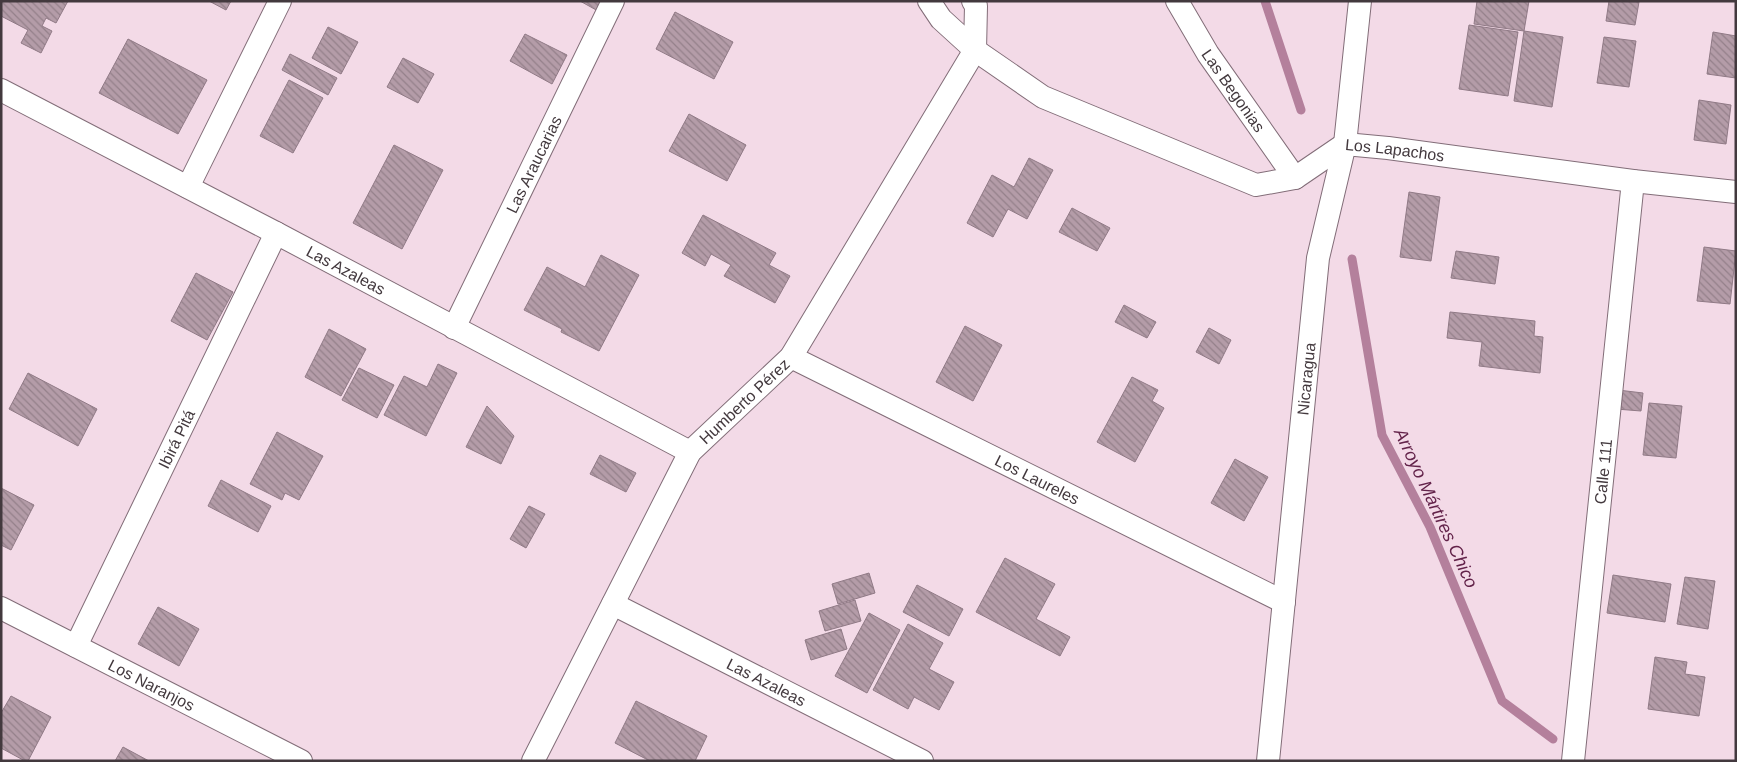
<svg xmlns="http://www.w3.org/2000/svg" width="1737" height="762" font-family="Arial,sans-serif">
	<defs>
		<pattern id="building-back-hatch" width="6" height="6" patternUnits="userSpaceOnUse" patternTransform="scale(1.25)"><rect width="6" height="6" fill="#b49ca8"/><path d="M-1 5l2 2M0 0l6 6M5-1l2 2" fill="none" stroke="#94808a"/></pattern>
	</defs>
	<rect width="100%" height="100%" fill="#f3dae7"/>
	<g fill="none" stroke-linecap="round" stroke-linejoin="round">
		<g stroke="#b4809c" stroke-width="9">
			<path d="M 1265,1 L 1301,110"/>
			<path d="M 1352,259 L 1382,435 L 1430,527 L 1502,701 L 1553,739"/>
		</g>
	</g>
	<g fill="url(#building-back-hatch)" stroke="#907a86">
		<path d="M 1,1 L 68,1 L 56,23 L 46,18 L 42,26 L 52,31 L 41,53 L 21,43 L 28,30 L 1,16 Z"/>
		<path d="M 209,1 L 231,1 L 226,10 Z"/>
		<path d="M 580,1 L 603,1 L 598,11 Z"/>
		<path d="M 1477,1 L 1529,1 L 1524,31 L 1474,24 Z"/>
		<path d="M 1609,1 L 1639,2 L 1635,25 L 1606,21 Z"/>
		<path d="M 675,12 L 733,42 L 714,79 L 656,49 Z"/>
		<path d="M 1469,25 L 1518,32 L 1508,96 L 1459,89 Z"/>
		<path d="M 328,27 L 358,42 L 341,74 L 312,58 Z"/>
		<path d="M 1524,31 L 1563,37 L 1552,107 L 1514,101 Z"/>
		<path d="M 1713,32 L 1736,36 L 1736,78 L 1707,74 Z"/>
		<path d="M 525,34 L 567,55 L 552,84 L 510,61 Z"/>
		<path d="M 1604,37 L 1636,41 L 1629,87 L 1597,83 Z"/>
		<path d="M 128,39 L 207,80 L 178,134 L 99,93 Z"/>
		<path d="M 290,54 L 337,78 L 328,95 L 282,70 Z"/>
		<path d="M 403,58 L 434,74 L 418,103 L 387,87 Z"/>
		<path d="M 289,80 L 323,98 L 293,153 L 260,136 Z"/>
		<path d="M 1699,100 L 1731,105 L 1726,144 L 1694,140 Z"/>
		<path d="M 689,114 L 746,145 L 727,181 L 669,151 Z"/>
		<path d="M 394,145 L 443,170 L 402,249 L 353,223 Z"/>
		<path d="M 1029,158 L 1053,170 L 1027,219 L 1008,209 L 993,237 L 967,223 L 992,175 L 1014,187 Z"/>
		<path d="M 1409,192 L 1440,197 L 1431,261 L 1400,257 Z"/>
		<path d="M 1072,208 L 1110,228 L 1097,251 L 1059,232 Z"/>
		<path d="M 703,215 L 776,253 L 769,265 L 790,276 L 775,303 L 724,276 L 731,265 L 711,254 L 705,266 L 682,253 Z"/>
		<path d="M 1704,247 L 1736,251 L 1730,304 L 1697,301 Z"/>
		<path d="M 1456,251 L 1499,257 L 1495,284 L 1451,278 Z"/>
		<path d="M 601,255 L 639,275 L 599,351 L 561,332 L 562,329 L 524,310 L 547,267 L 585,287 Z"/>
		<path d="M 196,273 L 233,292 L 207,340 L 171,321 Z"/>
		<path d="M 1124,305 L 1156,322 L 1147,338 L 1115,322 Z"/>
		<path d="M 1450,312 L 1535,321 L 1534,336 L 1543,337 L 1540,373 L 1479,366 L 1482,342 L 1447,338 Z"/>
		<path d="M 965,326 L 1002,345 L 973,401 L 936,382 Z"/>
		<path d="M 1209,328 L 1231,340 L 1219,364 L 1196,352 Z"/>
		<path d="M 329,329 L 366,349 L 341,396 L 305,377 Z"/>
		<path d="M 438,364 L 457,373 L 426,436 L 384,415 L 404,376 L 427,387 Z"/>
		<path d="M 359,368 L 394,385 L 377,418 L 342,400 Z"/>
		<path d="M 28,373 L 97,409 L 78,446 L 9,409 Z"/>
		<path d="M 1132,377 L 1158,390 L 1152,401 L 1164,408 L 1135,462 L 1097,442 Z"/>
		<path d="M 1618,390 L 1643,393 L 1641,411 L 1616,409 Z"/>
		<path d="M 1649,403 L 1682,406 L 1676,458 L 1643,455 Z"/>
		<path d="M 487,406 L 514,436 L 501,464 L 466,447 Z"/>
		<path d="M 277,432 L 323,456 L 299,500 L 285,493 L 282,500 L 250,484 Z"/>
		<path d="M 600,455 L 636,473 L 626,492 L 590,474 Z"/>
		<path d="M 1235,459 L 1268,477 L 1244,521 L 1211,503 Z"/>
		<path d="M 221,480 L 271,506 L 258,532 L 208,506 Z"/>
		<path d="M 1,488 L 34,505 L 11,550 L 1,545 Z"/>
		<path d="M 529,506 L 545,514 L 526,548 L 510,539 Z"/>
		<path d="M 1005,558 L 1055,584 L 1036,619 L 1070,637 L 1060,656 L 976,612 Z"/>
		<path d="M 869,573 L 875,593 L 838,604 L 832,584 Z"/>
		<path d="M 1613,575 L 1671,584 L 1665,622 L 1607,613 Z"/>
		<path d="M 1685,577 L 1715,581 L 1708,629 L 1677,624 Z"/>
		<path d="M 917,585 L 963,609 L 949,636 L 903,612 Z"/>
		<path d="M 855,600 L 861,621 L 825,631 L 819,611 Z"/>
		<path d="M 158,607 L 199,629 L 179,666 L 138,644 Z"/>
		<path d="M 869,613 L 900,630 L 867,693 L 835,676 Z"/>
		<path d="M 908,624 L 943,643 L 929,669 L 954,682 L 939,710 L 914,697 L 908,709 L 873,690 Z"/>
		<path d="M 841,629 L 847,649 L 811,660 L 805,640 Z"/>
		<path d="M 1655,657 L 1687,662 L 1685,674 L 1705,677 L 1699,716 L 1648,709 Z"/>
		<path d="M 11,696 L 51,717 L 28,761 L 25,761 L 1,748 L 1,713 Z"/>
		<path d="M 636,701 L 707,736 L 695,761 L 650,761 L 615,743 Z"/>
		<path d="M 123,747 L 149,761 L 115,761 Z"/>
	</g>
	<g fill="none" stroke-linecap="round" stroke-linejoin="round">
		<g stroke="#826d78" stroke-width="24">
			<g id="minor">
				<path id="s1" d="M 929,1 L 941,19 L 975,50 L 1043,97 L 1256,185 L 1295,178 L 1345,144 L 1388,148 L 1633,181 L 1736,192"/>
				<path id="s2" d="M 1177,1 L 1208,54 L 1295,178"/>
				<path id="s3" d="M 1,90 L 276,233 L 690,452"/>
				<path d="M 188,187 L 280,1"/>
				<path id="s4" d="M 454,328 L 613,1"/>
				<path id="s5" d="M 791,357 L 1284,602"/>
				<path id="s6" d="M 613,604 L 922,761"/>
				<path id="s7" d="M 1,608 L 301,761"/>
				<path id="s8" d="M 76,646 L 276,233"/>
				<path id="s9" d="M 533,761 L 690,452 L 791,357 L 975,50 L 976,6 L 973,1"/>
				<path id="s10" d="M 1268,761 L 1318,258 L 1345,144 L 1360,1"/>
				<path id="s11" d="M 1573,761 L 1633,181"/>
			</g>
		</g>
		<use href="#minor" stroke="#fff" stroke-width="22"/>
	</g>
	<g text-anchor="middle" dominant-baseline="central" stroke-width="4" stroke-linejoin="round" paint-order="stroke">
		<g font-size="16" fill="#43393e" stroke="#f3dae7">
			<text stroke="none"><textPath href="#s2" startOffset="106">Las Begonias</textPath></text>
			<text stroke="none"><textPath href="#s1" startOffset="531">Los Lapachos</textPath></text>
			<text stroke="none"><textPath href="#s4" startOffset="182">Las Araucarias</textPath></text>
			<text stroke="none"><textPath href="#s3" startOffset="389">Las Azaleas</textPath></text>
			<text stroke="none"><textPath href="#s10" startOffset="384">Nicaragua</textPath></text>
			<text stroke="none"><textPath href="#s9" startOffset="421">Humberto Pérez</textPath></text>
			<text stroke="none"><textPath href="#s8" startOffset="230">Ibirá Pitá</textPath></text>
			<text stroke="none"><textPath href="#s11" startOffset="291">Calle 111</textPath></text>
			<text stroke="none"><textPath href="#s5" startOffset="275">Los Laureles</textPath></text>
			<text stroke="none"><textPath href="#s6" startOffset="172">Las Azaleas</textPath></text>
			<text stroke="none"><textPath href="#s7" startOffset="169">Los Naranjos</textPath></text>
		</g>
		<g font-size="18" font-style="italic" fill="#63234a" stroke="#f3dae7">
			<text transform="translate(1436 508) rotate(65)">Arroyo Mártires Chico</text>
		</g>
	</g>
	<rect width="1737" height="762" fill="none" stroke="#43393e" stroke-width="5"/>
</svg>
